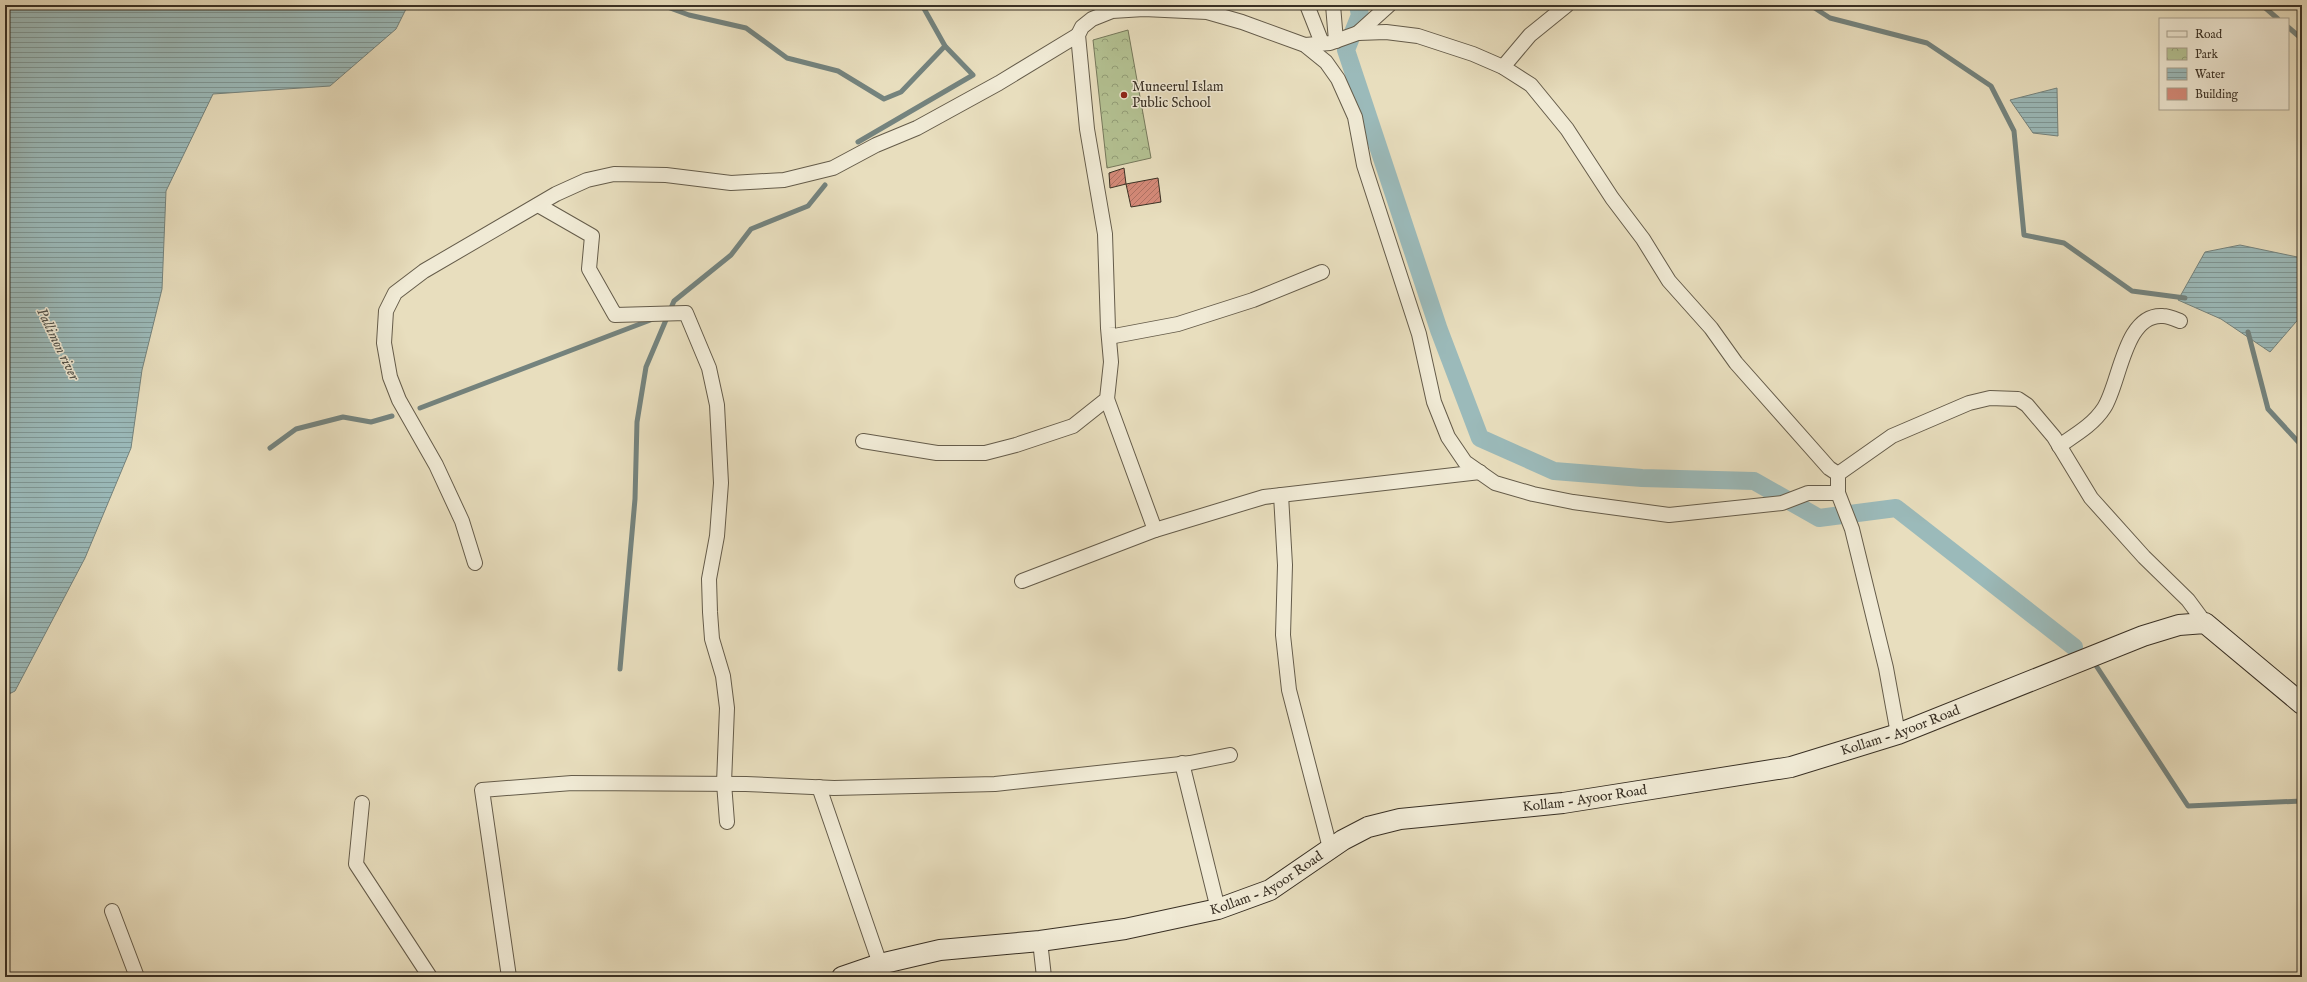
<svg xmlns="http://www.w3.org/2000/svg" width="2307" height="982" font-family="'IM FELL English',serif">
	<defs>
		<pattern id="park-crowns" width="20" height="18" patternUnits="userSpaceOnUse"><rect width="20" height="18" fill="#b4c293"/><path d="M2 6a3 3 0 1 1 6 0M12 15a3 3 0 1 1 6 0" fill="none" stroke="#939e78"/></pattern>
		<pattern id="water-rules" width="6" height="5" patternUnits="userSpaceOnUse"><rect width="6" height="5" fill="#9bbaba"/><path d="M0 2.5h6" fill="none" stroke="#7f9897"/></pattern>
		<pattern id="building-hatch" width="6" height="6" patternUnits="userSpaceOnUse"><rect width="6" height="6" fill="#d58a79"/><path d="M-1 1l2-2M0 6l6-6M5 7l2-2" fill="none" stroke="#ae7163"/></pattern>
	</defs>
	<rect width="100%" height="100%" fill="#e8debe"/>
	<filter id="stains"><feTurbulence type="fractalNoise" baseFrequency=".005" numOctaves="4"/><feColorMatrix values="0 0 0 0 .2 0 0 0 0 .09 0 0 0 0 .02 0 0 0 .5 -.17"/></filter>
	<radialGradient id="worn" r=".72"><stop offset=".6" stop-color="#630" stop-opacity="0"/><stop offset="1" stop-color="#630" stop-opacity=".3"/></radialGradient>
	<path fill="url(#park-crowns)" stroke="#76795c" d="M 1128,30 L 1151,158 L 1107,168 L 1093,40 Z"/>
	<g fill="url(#water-rules)" stroke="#74837e">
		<path d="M 5,5 L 408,5 L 396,29 L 330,86 L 213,94 L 166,191 L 162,289 L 142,370 L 131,448 L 85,558 L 15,691 L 5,696 Z"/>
		<path d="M 2057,88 L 2058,136 L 2033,133 L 2010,100 Z"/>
		<path d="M 2240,245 L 2302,258 L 2302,315 L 2270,352 L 2221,319 L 2178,300 L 2205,252 Z"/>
	</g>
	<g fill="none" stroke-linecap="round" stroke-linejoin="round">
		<g stroke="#74837e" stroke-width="5">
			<path d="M 662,5 L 689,15 L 746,28 L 787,58 L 838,71 L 884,99 L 901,92 L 945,46"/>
			<path d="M 1810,5 L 1830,18 L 1927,43 L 1991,86 L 2014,131 L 2024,235 L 2064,243 L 2132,291 L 2185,298"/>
			<path d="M 2262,5 L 2278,19"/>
			<path d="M 2288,27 L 2302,39"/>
			<path d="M 858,142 L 973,75 L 945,46 L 922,5"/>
			<path d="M 2248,332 L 2268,409 L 2302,446"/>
			<path d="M 420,408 L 653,319"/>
			<path d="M 270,448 L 296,429 L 343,417 L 371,422 L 392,416"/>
			<path d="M 2095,664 L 2188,806 L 2302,801"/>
			<path d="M 620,669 L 635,499 L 637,422 L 646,367 L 674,301 L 731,255 L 751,229 L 808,206 L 825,185"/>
		</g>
		<path stroke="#9bbaba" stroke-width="18" d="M 1358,5 L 1360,15 L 1346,50 L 1439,330 L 1480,438 L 1554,471 L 1642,478 L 1754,481 L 1819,518 L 1896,508 L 2074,647"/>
	</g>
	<g fill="url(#building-hatch)" stroke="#393024">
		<path d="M 1124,168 L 1126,184 L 1110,188 L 1109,173 Z"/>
		<path d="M 1158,178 L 1161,202 L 1131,207 L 1126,184 Z"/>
	</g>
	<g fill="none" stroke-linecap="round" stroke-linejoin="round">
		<g stroke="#655c4a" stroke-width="16">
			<g id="street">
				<path d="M 1307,5 L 1322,43"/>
				<path d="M 1333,5 L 1336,41"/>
				<path d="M 1358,33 L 1389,5"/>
				<path d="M 1305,45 L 1330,43 L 1358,33 L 1386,32 L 1418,36 L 1473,54 L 1503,67 L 1531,85 L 1567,129 L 1612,198 L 1643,239 L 1669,281 L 1711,328 L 1736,363 L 1829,468 L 1838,474"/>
				<path d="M 1503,67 L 1530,35 L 1567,5"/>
				<path d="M 538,205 L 592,236 L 589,269 L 615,315 L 686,313 L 709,368 L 717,405 L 721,483 L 717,536 L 709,579 L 710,612 L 712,639 L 723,676 L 727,708 L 724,783 L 727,822"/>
				<path d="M 1109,337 L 1178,324 L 1253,300 L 1322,272"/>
				<path d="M 1107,399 L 1155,530"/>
				<path d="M 863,441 L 937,453 L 985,453 L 1016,445 L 1073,426 L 1107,399 L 1111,362 L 1108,328 L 1105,234 L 1087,129 L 1078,35 L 1082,27 L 1092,19 L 1112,11 L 1144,9 L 1207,12 L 1242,22 L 1305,45 L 1326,62 L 1338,79 L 1355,117 L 1364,165 L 1419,334 L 1434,402 L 1448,437 L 1465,462 L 1495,483 L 1533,494 L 1573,502 L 1669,515 L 1782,503 L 1808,493 L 1838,493"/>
				<path d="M 2059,446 C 2075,435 2093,425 2104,408 C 2120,384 2124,313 2163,316 C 2168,316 2175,319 2180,321"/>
				<path d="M 1281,495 L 1285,565 L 1283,635 L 1289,690 L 1330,848"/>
				<path d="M 475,563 L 462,521 L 436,465 L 399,400 L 390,377 L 384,343 L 386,311 L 395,293 L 424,271 L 556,194 L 587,180 L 614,174 L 666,175 L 731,183 L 784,180 L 833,168 L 876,145 L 917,128 L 999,83 L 1078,35"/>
				<path d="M 1022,581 L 1155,530 L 1264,497 L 1480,472"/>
				<path d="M 1898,734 L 1886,668 L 1852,529 L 1838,493 L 1838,474 L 1892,436 L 1969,403 L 1990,398 L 2018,399 L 2027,405 L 2054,437 L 2091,498 L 2144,557 L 2188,600 L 2205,623"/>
				<path d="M 1182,763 L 1218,909"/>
				<path d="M 819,787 L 880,964"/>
				<path d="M 362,803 L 356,864 L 430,977"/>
				<path d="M 112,911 L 137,977"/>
				<path d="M 1040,941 L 1044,977"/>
				<path d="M 509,977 L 482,790 L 572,783 L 746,784 L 834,788 L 995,784 L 1190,763 L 1230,755"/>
			</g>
		</g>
		<g stroke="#393024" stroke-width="22">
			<g id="secondary">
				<path id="s1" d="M 842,977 L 880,964 L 940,950 L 1040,941 L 1125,929 L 1218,909 L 1270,890 L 1343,840 L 1368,827 L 1400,819 L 1563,803 L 1791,767 L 1898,734 L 2143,636 L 2179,625 L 2205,623 L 2302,704"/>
			</g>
		</g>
		<use href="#street" stroke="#f0ead5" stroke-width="14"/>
		<use href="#secondary" stroke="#f0ead5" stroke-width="20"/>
	</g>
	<circle fill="#8f2418" stroke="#f0ead5" stroke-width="1.5" cx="1124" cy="95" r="4"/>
	<g text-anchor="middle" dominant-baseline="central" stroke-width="3" stroke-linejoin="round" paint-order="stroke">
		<g font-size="14" fill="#393024" stroke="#f0ead5" text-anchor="start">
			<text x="1132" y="87">Muneerul Islam<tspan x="1132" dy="16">Public School</tspan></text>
		</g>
		<g font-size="14" fill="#393024" stroke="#f0ead5">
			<text stroke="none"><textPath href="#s1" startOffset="1098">Kollam - Ayoor Road</textPath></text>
			<text stroke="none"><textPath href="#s1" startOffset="774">Kollam - Ayoor Road</textPath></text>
			<text stroke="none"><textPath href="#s1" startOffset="438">Kollam - Ayoor Road</textPath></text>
		</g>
		<g font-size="15" font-style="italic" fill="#52524a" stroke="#f0ead5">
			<text transform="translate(58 344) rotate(64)">Pallimon river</text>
		</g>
	</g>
	<rect width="2307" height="982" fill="none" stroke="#e8debe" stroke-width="20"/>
	<rect x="6" y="6" width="2295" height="970" fill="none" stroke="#393024" stroke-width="2"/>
	<rect x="10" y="10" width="2287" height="962" fill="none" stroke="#393024"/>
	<rect x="2159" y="18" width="130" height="92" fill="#f0ead5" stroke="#a7a08e"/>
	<rect x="2167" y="31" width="20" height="6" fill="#f0ead5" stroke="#a7a08e"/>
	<text x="2195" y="38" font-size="12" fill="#393024">Road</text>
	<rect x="2167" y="48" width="20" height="12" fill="url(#park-crowns)" stroke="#a7a08e"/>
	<text x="2195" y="58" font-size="12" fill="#393024">Park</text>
	<rect x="2167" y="68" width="20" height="12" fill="url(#water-rules)" stroke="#a7a08e"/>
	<text x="2195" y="78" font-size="12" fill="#393024">Water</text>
	<rect x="2167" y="88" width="20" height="12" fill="#d58a79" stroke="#a7a08e"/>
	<text x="2195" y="98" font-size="12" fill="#393024">Building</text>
	<rect width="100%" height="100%" filter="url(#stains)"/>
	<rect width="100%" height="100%" fill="url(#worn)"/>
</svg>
